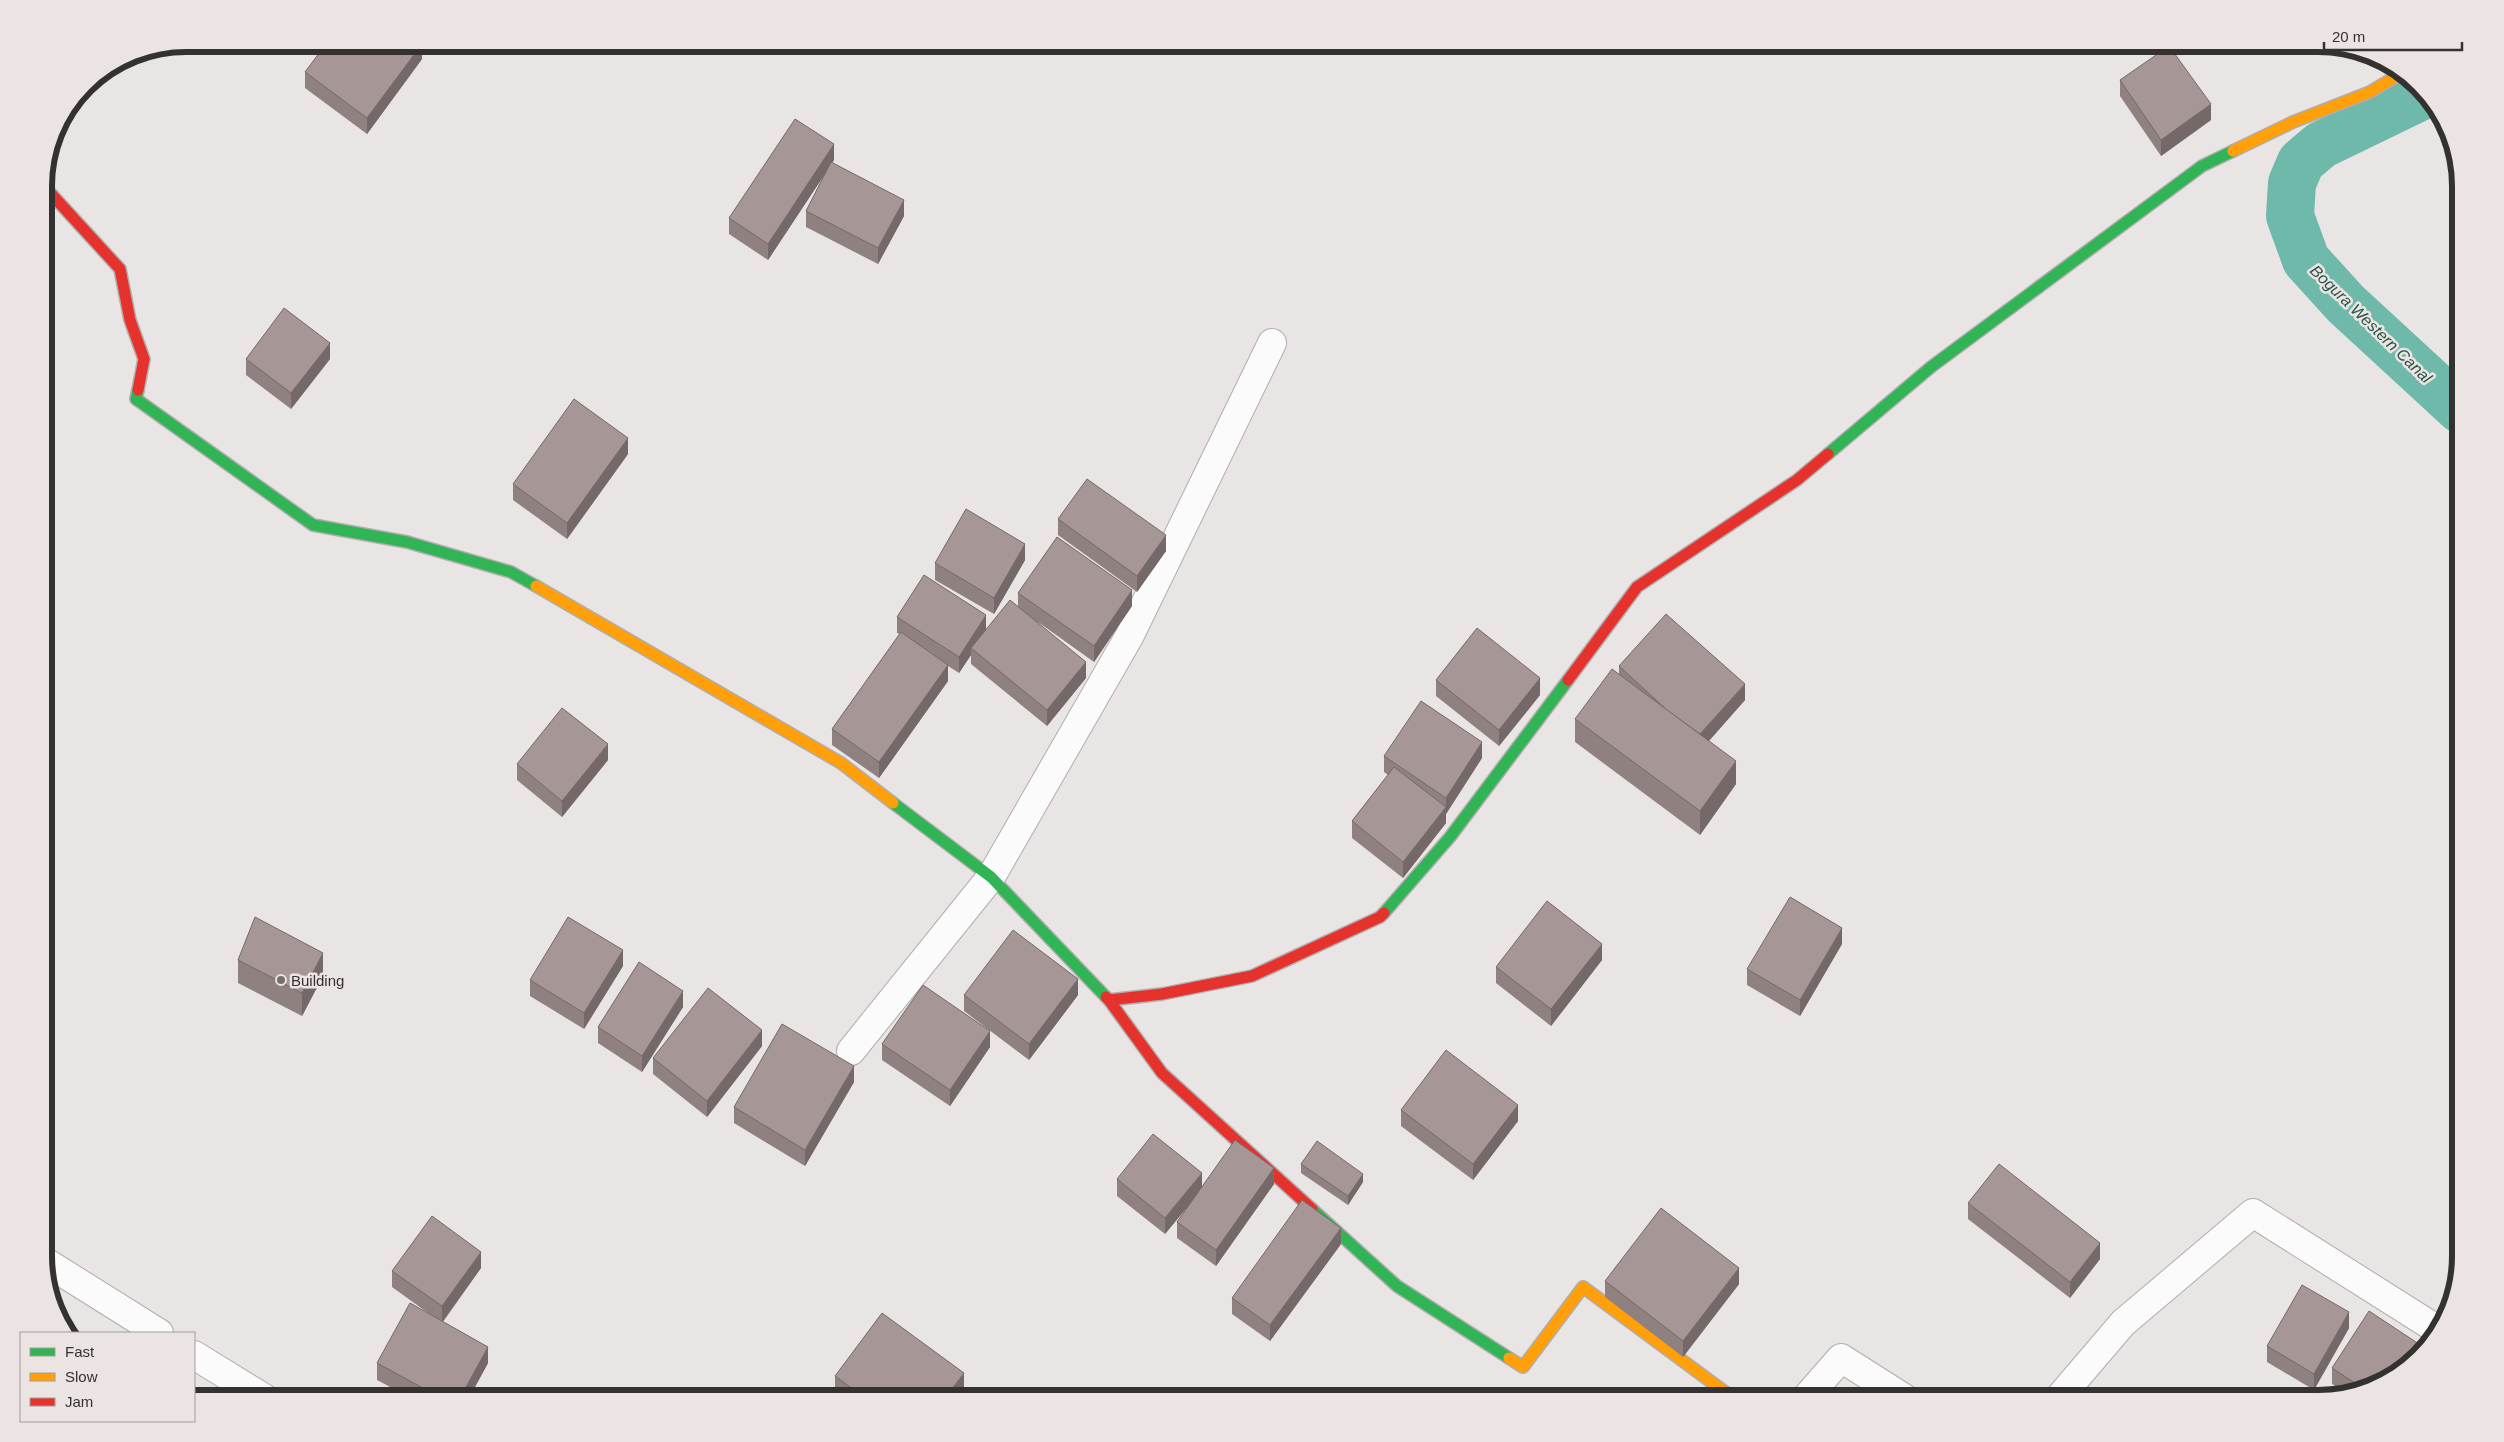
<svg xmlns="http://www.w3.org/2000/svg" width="2504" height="1442" font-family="Arial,sans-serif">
	<rect width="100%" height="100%" fill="#e9e5e5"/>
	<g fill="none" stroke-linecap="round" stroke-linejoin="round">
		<path stroke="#6eb9aa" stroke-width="48" d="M 2422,96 L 2321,145 L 2301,162 L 2292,183 L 2290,216 L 2306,260 L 2346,304 L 2460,409"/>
		<g stroke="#b0adad" stroke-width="30">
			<g id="street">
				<path d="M 851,1051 L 991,877 L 1130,635 L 1272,343"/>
				<path d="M 44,1261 L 159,1333"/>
				<path d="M 194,1355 L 264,1398"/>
				<path d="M 1806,1398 L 1841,1358 L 1904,1398"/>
				<path d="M 2059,1398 L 2123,1323 L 2253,1213 L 2438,1330"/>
			</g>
		</g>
		<g stroke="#b0adad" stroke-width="14">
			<g id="fast">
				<path d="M 138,390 L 136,399 L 313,525 L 407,542 L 511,572 L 536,586"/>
				<path d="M 1828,454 L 1931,367 L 2202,166 L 2233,151"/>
				<path d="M 893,803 L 991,877 L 1106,997"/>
				<path d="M 1384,913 L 1450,837 L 1568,680"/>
				<path d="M 1312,1209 L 1397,1286 L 1509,1358"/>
			</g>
		</g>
		<g stroke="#b0adad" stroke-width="14">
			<g id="slow">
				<path d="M 2233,151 L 2293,122 L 2370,92 L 2400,74"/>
				<path d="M 536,586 L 841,763 L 893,803"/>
				<path d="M 1509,1358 L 1523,1367 L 1583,1287 L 1733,1398"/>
			</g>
		</g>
		<g stroke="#b0adad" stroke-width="14">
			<g id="jam">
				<path d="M 44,186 L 120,269 L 130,320 L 144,359 L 138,390"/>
				<path d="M 1568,680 L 1637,587 L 1797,480 L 1828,454"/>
				<path d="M 1106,997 L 1109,1000 L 1162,994 L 1252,976 L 1380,917 L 1384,913"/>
				<path d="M 1109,1000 L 1162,1073 L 1312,1209"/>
			</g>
		</g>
		<use href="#street" stroke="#fcfbfb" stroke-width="28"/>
		<use href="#fast" stroke="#30b455" stroke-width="11"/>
		<use href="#slow" stroke="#ff9f0a" stroke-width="11"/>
		<use href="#jam" stroke="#e5322d" stroke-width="11"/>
	</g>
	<g fill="#8f8180">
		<path d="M 422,44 L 422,59 L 367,134 L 305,88 L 305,72 Z"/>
		<path d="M 2148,44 L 2163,44 L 2155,52 Z"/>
		<path d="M 2120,80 L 2211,120 L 2161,156 L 2120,96 Z"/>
		<path d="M 834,160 L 832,163 L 904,216 L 878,264 L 806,227 L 806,211 L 827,171 L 768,260 L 729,234 L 729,218 Z"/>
		<path d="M 246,359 L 330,359 L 291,409 L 246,375 Z"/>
		<path d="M 628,454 L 567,539 L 513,500 L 513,484 Z"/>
		<path d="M 1058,519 L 1166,551 L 1137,592 L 1058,535 Z"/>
		<path d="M 1025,560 L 994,614 L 935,580 L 935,563 Z"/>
		<path d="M 1018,593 L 1132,606 L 1094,662 L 1038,622 L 1086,678 L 1047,726 L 971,664 L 971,655 L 959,673 L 948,666 L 948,681 L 879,778 L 832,745 L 832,729 L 900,634 L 897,633 L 897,617 L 986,630 L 1018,606 Z"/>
		<path d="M 1619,666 L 1745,700 L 1709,741 L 1736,784 L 1700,835 L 1575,742 L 1575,719 L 1619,674 Z"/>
		<path d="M 1436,680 L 1540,695 L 1499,746 L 1436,696 Z"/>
		<path d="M 1384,756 L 1482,758 L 1446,814 L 1446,823 L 1403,878 L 1352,838 L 1352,821 L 1388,775 L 1384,772 Z"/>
		<path d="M 608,760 L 562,817 L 517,780 L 517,764 Z"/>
		<path d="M 1842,944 L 1800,1016 L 1747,985 L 1747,969 Z"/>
		<path d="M 238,960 L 323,976 L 302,1016 L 238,983 Z"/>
		<path d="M 1602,960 L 1551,1026 L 1496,983 L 1496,967 Z"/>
		<path d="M 623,966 L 584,1029 L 530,996 L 530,980 Z"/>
		<path d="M 964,995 L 1078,995 L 1029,1060 L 964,1011 Z"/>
		<path d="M 683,1007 L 642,1072 L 598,1043 L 598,1027 Z"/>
		<path d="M 882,1044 L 990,1047 L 950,1106 L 882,1060 Z"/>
		<path d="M 762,1046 L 707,1117 L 653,1074 L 653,1058 Z"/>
		<path d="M 854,1082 L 805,1166 L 734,1123 L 734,1107 Z"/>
		<path d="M 1401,1110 L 1518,1121 L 1473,1180 L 1401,1126 Z"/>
		<path d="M 1301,1164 L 1363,1182 L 1348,1205 L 1301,1173 Z"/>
		<path d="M 1117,1179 L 1202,1187 L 1274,1184 L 1216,1266 L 1177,1238 L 1177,1222 L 1189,1205 L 1165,1234 L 1117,1196 Z"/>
		<path d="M 1968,1203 L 2100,1259 L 2070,1298 L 1968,1219 Z"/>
		<path d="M 1341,1244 L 1270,1341 L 1232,1314 L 1232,1298 Z"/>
		<path d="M 481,1268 L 443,1322 L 488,1363 L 469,1398 L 411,1398 L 377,1380 L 377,1363 L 435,1318 L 392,1287 L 392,1271 Z"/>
		<path d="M 1605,1281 L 1739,1284 L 1683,1357 L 1605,1297 Z"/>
		<path d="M 2349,1328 L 2314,1390 L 2267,1362 L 2267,1346 Z"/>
		<path d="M 2332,1368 L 2389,1379 L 2344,1391 L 2332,1384 Z"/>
		<path d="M 835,1376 L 964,1389 L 956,1398 L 843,1398 L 835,1392 Z"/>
	</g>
	<g fill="#746968">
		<path d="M 422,44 L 422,59 L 367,134 L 367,118 Z"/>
		<path d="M 2155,44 L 2163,44 L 2155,52 Z"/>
		<path d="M 2211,104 L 2211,120 L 2161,156 L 2161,140 Z"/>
		<path d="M 834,144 L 834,160 L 768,260 L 768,244 Z"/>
		<path d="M 904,200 L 904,216 L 878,264 L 878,248 Z"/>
		<path d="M 330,343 L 330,359 L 291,409 L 291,393 Z"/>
		<path d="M 628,438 L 628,454 L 567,539 L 567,523 Z"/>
		<path d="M 1166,535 L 1166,551 L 1137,592 L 1137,576 Z"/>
		<path d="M 1025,544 L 1025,560 L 994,614 L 994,598 Z"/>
		<path d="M 1132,590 L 1132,606 L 1094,662 L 1094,646 Z"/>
		<path d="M 986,615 L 986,631 L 971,648 L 971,655 L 959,673 L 959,657 Z"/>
		<path d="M 1086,662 L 1086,678 L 1047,726 L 1047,710 Z"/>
		<path d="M 948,665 L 948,681 L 879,778 L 879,762 Z"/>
		<path d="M 1540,678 L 1540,695 L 1499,746 L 1499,730 Z"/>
		<path d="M 1745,684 L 1745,700 L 1698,753 L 1698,737 Z"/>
		<path d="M 1482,742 L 1482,758 L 1446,814 L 1446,798 Z"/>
		<path d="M 608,744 L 608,760 L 562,817 L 562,801 Z"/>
		<path d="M 1736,761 L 1736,784 L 1700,835 L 1700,811 Z"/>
		<path d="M 1446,807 L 1446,823 L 1403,878 L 1403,862 Z"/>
		<path d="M 1842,928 L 1842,944 L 1800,1016 L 1800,1000 Z"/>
		<path d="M 1602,944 L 1602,960 L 1551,1026 L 1551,1009 Z"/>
		<path d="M 623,950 L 623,966 L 584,1029 L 584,1013 Z"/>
		<path d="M 323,953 L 323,976 L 302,1016 L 302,993 Z"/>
		<path d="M 1078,979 L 1078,995 L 1029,1060 L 1029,1044 Z"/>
		<path d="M 683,991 L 683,1007 L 642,1072 L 642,1056 Z"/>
		<path d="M 762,1030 L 762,1046 L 707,1117 L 707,1101 Z"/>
		<path d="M 990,1031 L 990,1047 L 950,1106 L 950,1090 Z"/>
		<path d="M 854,1066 L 854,1082 L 805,1166 L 805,1150 Z"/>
		<path d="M 1518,1105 L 1518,1121 L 1473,1180 L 1473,1164 Z"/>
		<path d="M 1274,1168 L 1274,1184 L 1216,1266 L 1216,1250 Z"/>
		<path d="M 1202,1173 L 1202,1189 L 1165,1234 L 1165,1218 Z"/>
		<path d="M 1363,1174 L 1363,1182 L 1348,1205 L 1348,1196 Z"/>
		<path d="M 1341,1228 L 1341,1244 L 1270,1341 L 1270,1325 Z"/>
		<path d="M 2100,1243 L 2100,1259 L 2070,1298 L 2070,1282 Z"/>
		<path d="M 481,1252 L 481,1268 L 442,1322 L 442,1306 Z"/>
		<path d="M 1739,1268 L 1739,1284 L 1683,1357 L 1683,1341 Z"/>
		<path d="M 2349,1312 L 2349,1328 L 2314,1390 L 2314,1374 Z"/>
		<path d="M 488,1347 L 488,1363 L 469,1398 L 460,1398 Z"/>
		<path d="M 964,1373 L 964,1389 L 956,1398 L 945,1398 Z"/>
	</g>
	<g fill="#a69695" stroke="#746968">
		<path d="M 326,44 L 422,44 L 367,118 L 305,72 Z"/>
		<path d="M 2169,46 L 2211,104 L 2161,140 L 2120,80 Z"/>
		<path d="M 795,119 L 834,144 L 768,244 L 729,218 Z"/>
		<path d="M 831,162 L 904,200 L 878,248 L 806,211 Z"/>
		<path d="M 284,308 L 330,343 L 291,393 L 246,359 Z"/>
		<path d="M 574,399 L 628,438 L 567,523 L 513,484 Z"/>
		<path d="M 1087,479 L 1166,535 L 1137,576 L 1058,519 Z"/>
		<path d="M 966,509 L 1025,544 L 994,598 L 935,563 Z"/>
		<path d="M 1057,537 L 1132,590 L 1094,646 L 1018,593 Z"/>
		<path d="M 924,575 L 986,615 L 959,657 L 897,617 Z"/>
		<path d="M 1010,600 L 1086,662 L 1047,710 L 971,648 Z"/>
		<path d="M 1666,614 L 1745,684 L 1700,734 L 1668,711 L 1619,666 Z"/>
		<path d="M 1477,628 L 1540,678 L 1499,730 L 1436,680 Z"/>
		<path d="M 901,632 L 948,665 L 879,762 L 832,729 Z"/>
		<path d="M 1612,669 L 1736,761 L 1700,811 L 1575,719 Z"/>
		<path d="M 1421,701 L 1482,742 L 1446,798 L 1384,756 Z"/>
		<path d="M 562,708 L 608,744 L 562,801 L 517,764 Z"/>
		<path d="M 1394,767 L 1446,807 L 1403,862 L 1352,821 Z"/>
		<path d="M 1790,897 L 1842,928 L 1800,1000 L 1747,969 Z"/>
		<path d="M 1547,901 L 1602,944 L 1551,1009 L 1496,967 Z"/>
		<path d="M 255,917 L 323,953 L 302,993 L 238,960 Z"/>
		<path d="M 568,917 L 623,950 L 584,1013 L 530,980 Z"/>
		<path d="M 1013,930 L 1078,979 L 1029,1044 L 964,995 Z"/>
		<path d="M 639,962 L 683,991 L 642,1056 L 598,1027 Z"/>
		<path d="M 923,985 L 990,1031 L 950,1090 L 882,1044 Z"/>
		<path d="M 708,988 L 762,1030 L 707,1101 L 653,1058 Z"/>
		<path d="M 782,1024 L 854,1066 L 805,1150 L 734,1107 Z"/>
		<path d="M 1446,1050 L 1518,1105 L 1473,1164 L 1401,1110 Z"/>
		<path d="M 1153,1134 L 1202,1173 L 1165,1218 L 1117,1179 Z"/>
		<path d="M 1235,1140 L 1274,1168 L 1216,1250 L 1177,1222 Z"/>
		<path d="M 1317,1141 L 1363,1174 L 1348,1196 L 1301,1164 Z"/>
		<path d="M 1999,1164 L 2100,1243 L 2070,1282 L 1968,1203 Z"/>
		<path d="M 1302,1200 L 1341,1228 L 1270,1325 L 1232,1298 Z"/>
		<path d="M 1661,1208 L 1739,1268 L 1683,1341 L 1605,1281 Z"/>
		<path d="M 432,1216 L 481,1252 L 442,1306 L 392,1271 Z"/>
		<path d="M 2302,1285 L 2349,1312 L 2314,1374 L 2267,1346 Z"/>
		<path d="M 410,1303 L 488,1347 L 460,1398 L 441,1398 L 377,1363 Z"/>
		<path d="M 2369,1311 L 2422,1346 L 2389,1379 L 2361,1387 L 2332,1368 Z"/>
		<path d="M 882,1313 L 964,1373 L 945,1398 L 865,1398 L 835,1376 Z"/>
		<path d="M 1201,1390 L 1213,1398 L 1196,1398 Z"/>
	</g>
	<circle fill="#737170" stroke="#ebe4e3" stroke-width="2" cx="281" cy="980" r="5"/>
	<g text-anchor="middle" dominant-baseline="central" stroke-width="5" stroke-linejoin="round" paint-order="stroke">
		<g font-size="15" fill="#343231" stroke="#ebe4e3" text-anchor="start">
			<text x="291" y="980">Building</text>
		</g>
		<g font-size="16" font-style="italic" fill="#255348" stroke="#ebe4e3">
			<text transform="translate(2371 324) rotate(44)">Bogura Western Canal</text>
		</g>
	</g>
	<path d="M0 0H2504V1442H0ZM186 52H2318A134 134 0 0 1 2452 186V1256A134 134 0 0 1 2318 1390H186A134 134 0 0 1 52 1256V186A134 134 0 0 1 186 52Z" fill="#ebe4e3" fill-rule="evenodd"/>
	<path fill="none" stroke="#343231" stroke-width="6" d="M186 52H2318A134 134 0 0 1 2452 186V1256A134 134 0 0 1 2318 1390H186A134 134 0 0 1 52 1256V186A134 134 0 0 1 186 52Z"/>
	<rect x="20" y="1332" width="175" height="90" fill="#ebe4e3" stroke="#a29d9c"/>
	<rect x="30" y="1348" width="25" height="8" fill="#30b455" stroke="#a29d9c"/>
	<text x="65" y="1357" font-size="15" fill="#343231">Fast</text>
	<rect x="30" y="1373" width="25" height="8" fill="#ff9f0a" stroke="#a29d9c"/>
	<text x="65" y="1382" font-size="15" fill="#343231">Slow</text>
	<rect x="30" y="1398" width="25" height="8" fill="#e5322d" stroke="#a29d9c"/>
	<text x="65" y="1407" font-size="15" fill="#343231">Jam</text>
	<path d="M2324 42v8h138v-8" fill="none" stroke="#343231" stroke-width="2.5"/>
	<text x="2332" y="42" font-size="15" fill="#343231" stroke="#ebe4e3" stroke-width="4" paint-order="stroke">20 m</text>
</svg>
